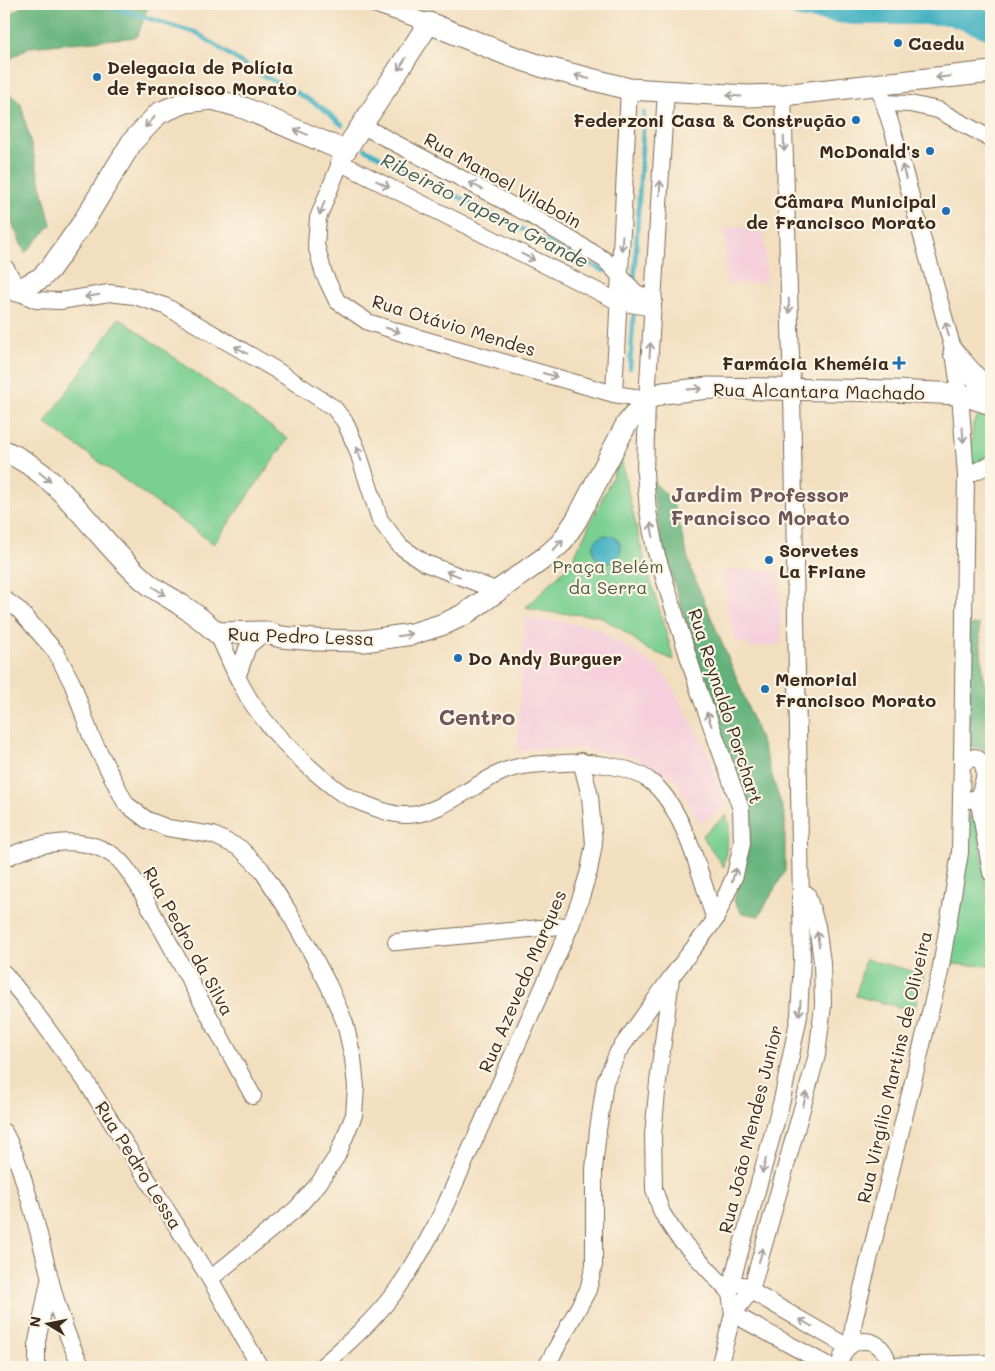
<svg xmlns="http://www.w3.org/2000/svg" width="995" height="1371" font-family="Mali,sans-serif">
	<rect width="100%" height="100%" fill="#fcf5e5"/>
	<filter id="ink" filterUnits="userSpaceOnUse"><feTurbulence type="fractalNoise" baseFrequency=".02" numOctaves="2"/><feDisplacementMap in="SourceGraphic" scale="10" xChannelSelector="R" yChannelSelector="G"/><feConvolveMatrix kernelMatrix="1 2 1 2 8 2 1 2 1" color-interpolation-filters="sRGB"/></filter>
	<filter id="wash" filterUnits="userSpaceOnUse"><feTurbulence type="fractalNoise" baseFrequency=".0096" numOctaves="4" result="noise"/><feDisplacementMap in="SourceGraphic" scale="20" xChannelSelector="R" yChannelSelector="G"/><feGaussianBlur stdDeviation="1.12" result="paint"/><feColorMatrix in="noise" values="0 0 0 0 0 0 0 0 0 0 0 0 0 0 0 0 0 1.4 0 .05"/><feComposite in="paint" operator="in"/></filter>
	<g filter="url(#wash)">
		<rect width="100%" height="100%" fill="#f2dfc0"/>
		<g fill="#f5cfdc">
			<path d="M 764,226 L 766,282 L 726,284 L 725,228 Z"/>
			<path d="M 721,570 L 779,571 L 782,644 L 749,648 L 748,643 L 735,642 Z"/>
			<path d="M 525,618 L 566,622 L 596,628 L 655,665 L 671,684 L 709,755 L 727,806 L 700,823 L 674,778 L 632,756 L 572,748 L 517,750 Z"/>
		</g>
		<g fill="#7acf92" stroke="#5a7c58">
			<path d="M 119,318 L 288,439 L 214,544 L 45,423 Z"/>
			<path d="M 982,412 L 991,415 L 991,459 L 970,468 L 973,423 Z"/>
			<path d="M 621,459 L 640,544 L 674,660 L 647,649 L 621,629 L 599,616 L 546,612 L 526,607 L 571,563 Z"/>
			<path d="M 726,815 L 729,825 L 724,867 L 702,836 Z"/>
			<path d="M 970,815 L 976,816 L 977,819 L 991,920 L 991,966 L 950,964 L 968,822 Z"/>
			<path d="M 865,959 L 924,974 L 914,1011 L 856,996 Z"/>
		</g>
		<g fill="#63b27c" stroke="#4f6e4d">
			<path d="M 25,4 L 149,4 L 137,37 L 29,47 L 4,63 L 4,19 Z"/>
			<path d="M 4,67 L 9,93 L 21,104 L 51,225 L 25,253 L 4,204 Z"/>
			<path d="M 651,479 L 673,502 L 691,570 L 740,686 L 765,753 L 785,817 L 785,871 L 759,916 L 742,913 L 734,901 L 745,864 L 748,830 L 660,536 Z"/>
			<path d="M 979,624 L 984,684 L 991,686 L 991,748 L 988,751 L 968,745 L 968,626 Z"/>
		</g>
		<circle fill="#45b2c2" stroke="#406e70" cx="607" cy="549" r="14"/>
		<g fill="none" stroke-linecap="round" stroke-linejoin="round">
			<g stroke="#45b2c2" stroke-width="4.5">
				<path d="M 101,4 L 197,33 L 254,71 L 294,91 L 321,107 L 342,125"/>
				<path d="M 365,149 L 604,271"/>
				<path d="M 634,284 L 644,113"/>
				<path d="M 630,368 L 634,309"/>
			</g>
			<path stroke="#45b2c2" stroke-width="28" d="M 801,4 L 854,11 L 951,11 L 991,26"/>
		</g>
	</g>
	<g filter="url(#ink)">
		<g fill="none" stroke-linecap="round" stroke-linejoin="round">
			<g stroke="#7b6957" stroke-width="18">
				<g id="minor">
					<path d="M 374,4 L 429,23"/>
					<path d="M 878,85 L 893,131 L 954,353 L 960,394 L 966,476 L 962,763"/>
					<path d="M 884,103 L 910,104 L 938,110 L 991,139"/>
					<path d="M 363,126 L 530,215 L 605,260 L 636,293 L 654,300"/>
					<path d="M 345,151 L 318,218 L 316,245 L 324,274 L 337,301 L 368,322 L 405,334 L 614,394 L 647,399"/>
					<path d="M 339,162 L 619,302 L 653,308"/>
					<path d="M 16,291 L 36,300 L 60,301 L 109,293 L 134,296 L 165,306 L 276,370 L 334,408 L 345,422 L 357,449 L 380,520 L 400,546 L 425,563 L 498,591"/>
					<path d="M 614,394 L 629,89"/>
					<path d="M 966,476 L 991,464"/>
					<path d="M 4,599 L 19,610 L 56,652 L 73,685 L 91,736 L 126,804 L 147,820 L 168,828 L 213,835 L 240,848 L 261,869 L 287,909 L 310,950 L 329,986 L 345,1023 L 353,1058 L 356,1087 L 354,1115 L 337,1156 L 319,1183 L 296,1209 L 210,1279"/>
					<path d="M 217,633 C 226,651 233,670 243,688 C 261,723 305,766 337,790 C 349,799 389,815 404,815 C 435,817 471,786 500,773 C 519,764 542,764 563,763 C 588,761 629,765 650,781 C 684,806 702,881 715,920"/>
					<path d="M 238,675 L 248,646 L 265,632"/>
					<path d="M 975,757 C 991,765 983,784 978,797 L 969,800 L 961,797 L 962,763 Z"/>
					<path d="M 978,797 L 991,873"/>
					<path d="M 4,859 C 38,841 86,833 118,859 C 126,866 131,876 137,884 L 253,1096"/>
					<path d="M 396,942 L 571,925"/>
					<path d="M 4,973 L 29,1004 L 87,1083 L 210,1279 L 260,1367"/>
					<path d="M 671,978 L 658,1082 L 653,1135 L 654,1189 L 662,1213 L 677,1236 L 730,1293"/>
					<path d="M 4,1132 C 13,1148 20,1167 25,1185 C 45,1245 52,1311 82,1367"/>
					<path d="M 743,1285 L 751,1291 L 848,1347"/>
					<path d="M 733,1314 L 751,1291 L 817,1055 L 823,1005 L 822,962 L 817,926 L 807,894"/>
					<path d="M 733,1314 L 831,1367"/>
					<path d="M 851,1345 L 854,1321 L 940,972 L 960,853 L 961,797"/>
					<path d="M 888,1366 L 991,1363"/>
					<path d="M 37,1367 L 37,1342 L 49,1281"/>
					<path d="M 321,1367 C 346,1345 371,1323 392,1296 C 411,1272 426,1244 440,1217 L 571,925 L 581,897 L 589,871 L 594,844 L 590,796 L 581,761"/>
					<path d="M 546,1367 L 588,1290 L 594,1265 L 594,1169 L 598,1130 L 605,1082 L 618,1052 L 672,976 L 715,920 L 735,875 L 742,843 L 741,809 L 699,691 L 655,549 L 648,511 L 645,473 L 647,399 L 666,91"/>
					<path d="M 719,1367 L 733,1314 L 730,1293 L 733,1277 L 782,1100 L 799,1016 L 802,960 L 792,390 L 783,95"/>
					<path d="M 840,1367 C 841,1333 887,1332 888,1367"/>
				</g>
			</g>
			<g stroke="#7b6957" stroke-width="23">
				<g id="major">
					<path d="M 4,270 L 16,291 L 41,278 L 50,269 L 82,224 L 132,142 L 159,113 L 186,102 L 212,99 L 244,108 L 345,151 L 429,23 L 508,55 L 544,67 L 629,89 L 747,96 L 783,95 L 991,72"/>
					<path d="M 954,353 L 991,395"/>
					<path d="M 4,451 C 62,474 98,542 146,582 C 156,591 170,597 181,605 C 194,613 206,623 217,633 L 265,632 L 281,637 L 316,640 L 364,641 L 412,634 L 444,624 L 465,614 L 544,558 L 561,543 L 577,519 L 626,425 L 647,399 L 663,393 L 709,388 L 893,391 L 960,394 L 991,404"/>
				</g>
			</g>
			<use href="#minor" stroke="#fff" stroke-width="16"/>
			<use href="#major" stroke="#fff" stroke-width="21"/>
		</g>
		<defs><path id="oneway-shaft" d="M-6 0H5M1.5-3L5.5 0L1.5 3" fill="none" stroke-width="1.6" stroke-linecap="round" stroke-linejoin="round" transform="scale(1.25)"/></defs>
		<g stroke="#a79f9a">
			<use href="#oneway-shaft" transform="translate(402 64) rotate(123)"/>
			<use href="#oneway-shaft" transform="translate(582 77) rotate(-165)"/>
			<use href="#oneway-shaft" transform="translate(943 77) rotate(174)"/>
			<use href="#oneway-shaft" transform="translate(734 96) rotate(-176)"/>
			<use href="#oneway-shaft" transform="translate(150 122) rotate(133)"/>
			<use href="#oneway-shaft" transform="translate(301 132) rotate(-157)"/>
			<use href="#oneway-shaft" transform="translate(784 144) rotate(88)"/>
			<use href="#oneway-shaft" transform="translate(904 172) rotate(-105)"/>
			<use href="#oneway-shaft" transform="translate(383 184) rotate(27)"/>
			<use href="#oneway-shaft" transform="translate(476 186) rotate(-152)"/>
			<use href="#oneway-shaft" transform="translate(660 188) rotate(-87)"/>
			<use href="#oneway-shaft" transform="translate(322 208) rotate(111)"/>
			<use href="#oneway-shaft" transform="translate(622 243) rotate(93)"/>
			<use href="#oneway-shaft" transform="translate(528 257) rotate(26)"/>
			<use href="#oneway-shaft" transform="translate(92 296) rotate(171)"/>
			<use href="#oneway-shaft" transform="translate(789 306) rotate(88)"/>
			<use href="#oneway-shaft" transform="translate(947 329) rotate(-105)"/>
			<use href="#oneway-shaft" transform="translate(393 330) rotate(18)"/>
			<use href="#oneway-shaft" transform="translate(241 350) rotate(-150)"/>
			<use href="#oneway-shaft" transform="translate(650 350) rotate(-86)"/>
			<use href="#oneway-shaft" transform="translate(550 375) rotate(16)"/>
			<use href="#oneway-shaft" transform="translate(695 389) rotate(-4)"/>
			<use href="#oneway-shaft" transform="translate(963 435) rotate(86)"/>
			<use href="#oneway-shaft" transform="translate(359 454) rotate(-109)"/>
			<use href="#oneway-shaft" transform="translate(45 477) rotate(39)"/>
			<use href="#oneway-shaft" transform="translate(652 530) rotate(-101)"/>
			<use href="#oneway-shaft" transform="translate(558 545) rotate(-47)"/>
			<use href="#oneway-shaft" transform="translate(453 574) rotate(-159)"/>
			<use href="#oneway-shaft" transform="translate(159 591) rotate(32)"/>
			<use href="#oneway-shaft" transform="translate(405 635) rotate(-9)"/>
			<use href="#oneway-shaft" transform="translate(709 719) rotate(-110)"/>
			<use href="#oneway-shaft" transform="translate(734 875) rotate(-72)"/>
			<use href="#oneway-shaft" transform="translate(818 939) rotate(-98)"/>
			<use href="#oneway-shaft" transform="translate(800 1008) rotate(94)"/>
			<use href="#oneway-shaft" transform="translate(805 1099) rotate(-74)"/>
			<use href="#oneway-shaft" transform="translate(764 1166) rotate(105)"/>
			<use href="#oneway-shaft" transform="translate(761 1255) rotate(-74)"/>
			<use href="#oneway-shaft" transform="translate(806 1323) rotate(-150)"/>
		</g>
	</g>
	<g fill="#1f6fb2" stroke="#fcf5e5" stroke-width="2">
		<circle cx="898" cy="43" r="5"/>
		<circle cx="97" cy="77" r="5"/>
		<circle cx="856" cy="120" r="5"/>
		<circle cx="930" cy="151" r="5"/>
		<circle cx="946" cy="211" r="5"/>
		<path d="M896.5 355.5h5v5h5v5h-5v5h-5v-5h-5v-5h5z"/>
		<circle cx="769" cy="560" r="5"/>
		<circle cx="458" cy="658" r="5"/>
		<circle cx="765" cy="689" r="5"/>
	</g>
	<g text-anchor="middle" dominant-baseline="central" stroke-width="4.5" stroke-linejoin="round" paint-order="stroke">
		<g font-size="18" font-weight="bold" fill="#3b2a1e" stroke="#fcf5e5" text-anchor="start">
			<text x="908" y="43">Caedu</text>
			<text x="107" y="67">Delegacia de Polícia<tspan x="107" dy="21">de Francisco Morato</tspan></text>
			<text x="846" y="120" text-anchor="end">Federzoni Casa &amp; Construção</text>
			<text x="920" y="151" text-anchor="end">McDonald's</text>
			<text x="936" y="201" text-anchor="end">Câmara Municipal<tspan x="936" dy="21">de Francisco Morato</tspan></text>
			<text x="889" y="363" text-anchor="end">Farmácia Kheméia</text>
			<text x="779" y="550">Sorvetes<tspan x="779" dy="21">La Friane</tspan></text>
			<text x="468" y="658">Do Andy Burguer</text>
			<text x="775" y="679">Memorial<tspan x="775" dy="21">Francisco Morato</tspan></text>
		</g>
		<g font-size="18" fill="#3b2a1e" stroke="#fcf5e5">
			<text transform="translate(503 180) rotate(29)">Rua Manoel Vilaboin</text>
			<text transform="translate(454 325) rotate(17)">Rua Otávio Mendes</text>
			<text transform="translate(819 391) rotate(1)">Rua Alcantara Machado</text>
			<text transform="translate(301 636) rotate(2)">Rua Pedro Lessa</text>
			<text transform="translate(726 706) rotate(72)">Rua Reynaldo Porchart</text>
			<text transform="translate(189 941) rotate(61)">Rua Pedro da Silva</text>
			<text transform="translate(522 981) rotate(-67)">Rua Azevedo Marques</text>
			<text transform="translate(894 1067) rotate(-77)">Rua Virgílio Martins de Oliveira</text>
			<text transform="translate(750 1129) rotate(-76)">Rua João Mendes Junior</text>
			<text transform="translate(139 1165) rotate(58)">Rua Pedro Lessa</text>
		</g>
		<g font-size="18" fill="#4e5c41" stroke="#fcf5e5">
			<text x="608" y="566">Praça Belém<tspan x="608" dy="21">da Serra</tspan></text>
		</g>
		<g font-size="19" font-style="italic" fill="#3e5a57" stroke="#fcf5e5">
			<text transform="translate(485 210) rotate(27)">Ribeirão Tapera Grande</text>
		</g>
		<g font-size="20" font-weight="bold" fill="#6e565b" stroke="#fcf5e5">
			<text x="760" y="494">Jardim Professor<tspan x="760" dy="23">Francisco Morato</tspan></text>
		</g>
		<g font-size="22" font-weight="bold" fill="#6e565b" stroke="#fcf5e5">
			<text x="477" y="716">Centro</text>
		</g>
	</g>
	<rect width="995" height="1371" fill="none" stroke="#fcf5e5" stroke-width="20"/>
	<g transform="translate(48 1324) rotate(280)" stroke="#fcf5e5" stroke-width="4" paint-order="stroke">
	<path d="M0-4L9 19L0 12L-9 19Z" fill="#3b2a1e"/>
	<text y="-8" font-size="14" font-weight="bold" text-anchor="middle" fill="#3b2a1e">N</text>
	</g>
</svg>
